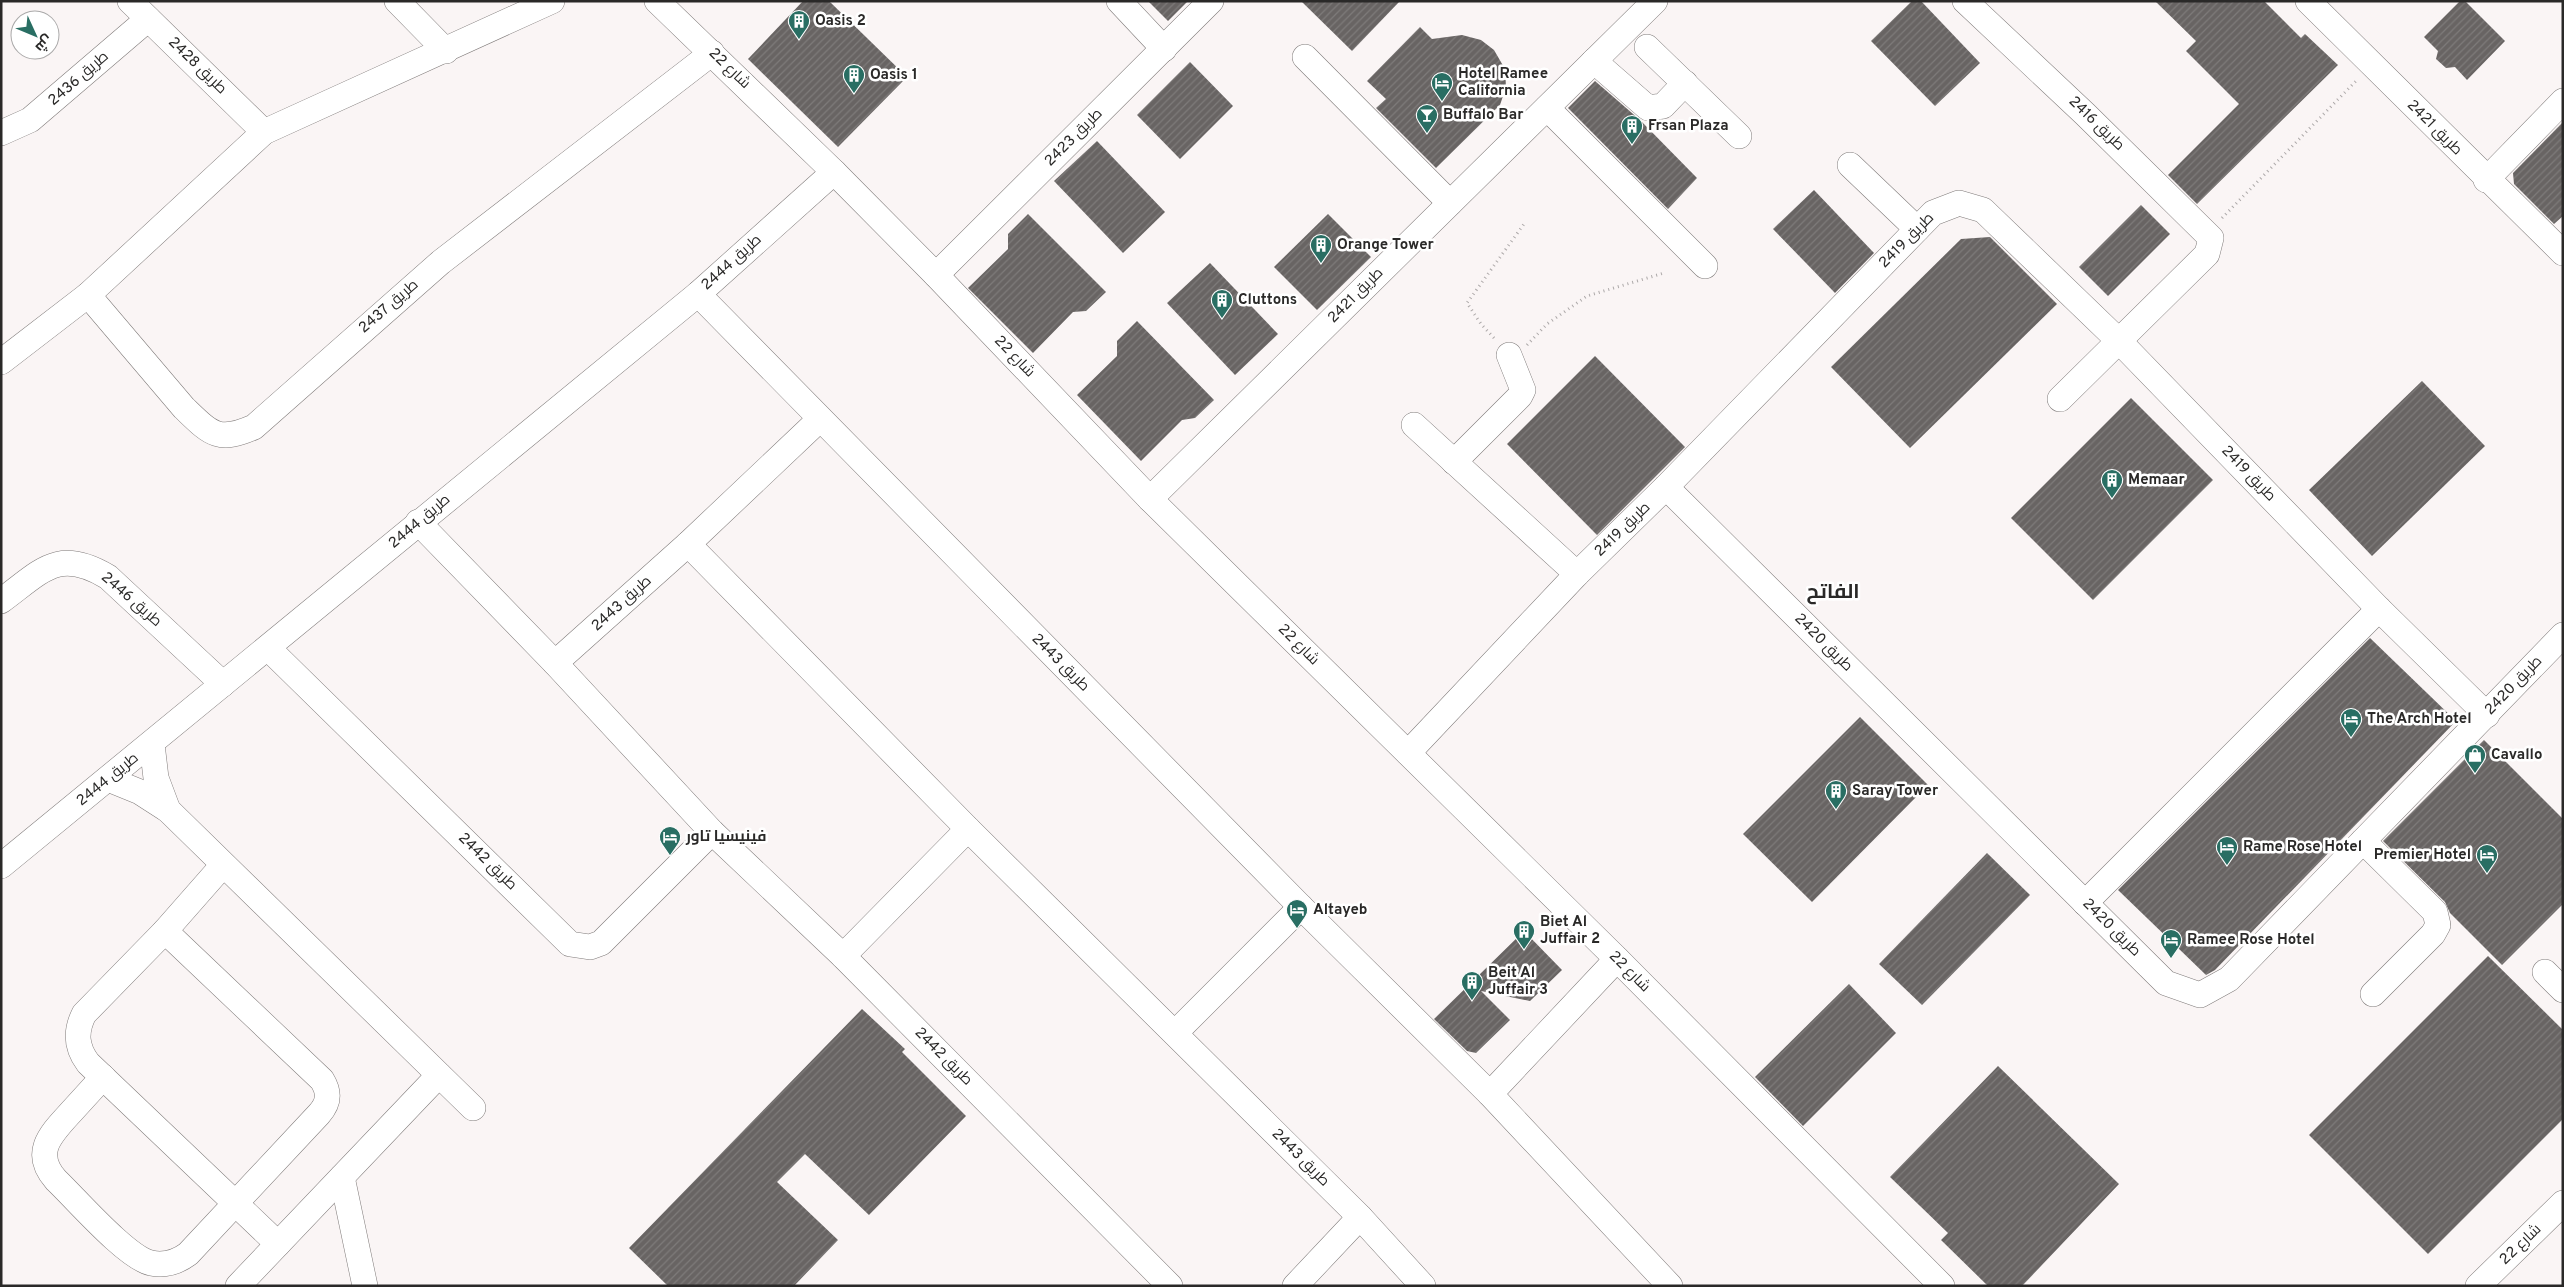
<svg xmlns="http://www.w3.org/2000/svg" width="2564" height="1287" font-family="Overpass,Cairo,sans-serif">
	<defs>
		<pattern id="building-hatch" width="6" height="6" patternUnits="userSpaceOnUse" patternTransform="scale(1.25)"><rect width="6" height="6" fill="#686463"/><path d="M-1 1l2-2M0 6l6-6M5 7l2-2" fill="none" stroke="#7e7b7a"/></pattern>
	</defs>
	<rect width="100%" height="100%" fill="#faf5f5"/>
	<g fill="url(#building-hatch)">
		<path d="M 803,1 L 829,1 L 907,77 L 838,147 L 748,59 Z"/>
		<path d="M 1148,1 L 1188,1 L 1168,21 Z"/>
		<path d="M 1301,1 L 1400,1 L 1352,51 Z"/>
		<path d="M 1912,1 L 1921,1 L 1980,63 L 1935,106 L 1871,41 Z"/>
		<path d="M 2155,1 L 2264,1 L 2301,38 L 2305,34 L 2338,65 L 2197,204 L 2168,175 L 2239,104 L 2186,51 L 2196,41 Z"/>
		<path d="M 2460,1 L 2465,1 L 2505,41 L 2467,80 L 2455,67 L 2446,68 L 2436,59 L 2438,51 L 2424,37 Z"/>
		<path d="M 1420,27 L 1432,39 L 1462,35 L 1481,40 L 1494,50 L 1505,69 L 1506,87 L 1500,105 L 1436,168 L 1376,108 L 1386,99 L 1367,81 Z"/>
		<path d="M 1190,62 L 1233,106 L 1180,159 L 1137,115 Z"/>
		<path d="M 1595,81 L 1640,120 L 1697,178 L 1668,209 L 1568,108 Z"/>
		<path d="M 2563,122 L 2563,216 L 2554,224 L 2514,184 L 2513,173 Z"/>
		<path d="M 1097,141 L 1165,212 L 1123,253 L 1054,181 Z"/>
		<path d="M 1814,190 L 1874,253 L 1835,293 L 1773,229 Z"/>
		<path d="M 2141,205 L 2170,234 L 2108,296 L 2079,267 Z"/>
		<path d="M 1028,214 L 1106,292 L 1086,311 L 1073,312 L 1033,353 L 968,288 L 1008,249 L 1008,234 Z"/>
		<path d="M 1328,214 L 1371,257 L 1317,310 L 1274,267 Z"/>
		<path d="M 1990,237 L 2057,304 L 1910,448 L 1831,367 L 1961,239 Z"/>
		<path d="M 1210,263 L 1278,334 L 1235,375 L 1167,303 Z"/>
		<path d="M 1137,321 L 1214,400 L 1195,418 L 1182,420 L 1141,461 L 1077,395 L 1117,356 L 1117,341 Z"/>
		<path d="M 1595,356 L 1685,447 L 1597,535 L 1507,444 Z"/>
		<path d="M 2422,381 L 2485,446 L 2372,556 L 2309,490 Z"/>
		<path d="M 2131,398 L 2213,480 L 2093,600 L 2011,518 Z"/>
		<path d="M 2370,638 L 2456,721 L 2215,970 L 2206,975 L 2118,890 Z"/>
		<path d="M 1860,717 L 1928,785 L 1812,902 L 1743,834 Z"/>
		<path d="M 2484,740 L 2563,819 L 2563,904 L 2502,965 L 2450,913 L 2445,902 L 2383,841 Z"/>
		<path d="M 1987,853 L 2030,895 L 1922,1005 L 1879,964 Z"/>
		<path d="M 1524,931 L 1562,970 L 1530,1001 L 1481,991 L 1510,1020 L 1476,1053 L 1467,1051 L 1434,1019 Z"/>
		<path d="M 2488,956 L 2563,1030 L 2563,1119 L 2428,1254 L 2309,1135 Z"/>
		<path d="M 1849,984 L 1896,1033 L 1803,1126 L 1755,1077 Z"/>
		<path d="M 862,1009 L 905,1049 L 902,1052 L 966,1116 L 869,1215 L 805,1154 L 777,1182 L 838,1240 L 794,1286 L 668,1286 L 629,1248 Z"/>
		<path d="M 1998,1066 L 2119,1184 L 2022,1286 L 1988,1286 L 1941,1240 L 1948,1233 L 1890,1177 Z"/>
	</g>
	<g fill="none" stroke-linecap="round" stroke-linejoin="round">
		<g stroke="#807c7b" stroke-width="26">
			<g id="minor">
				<path d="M 130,1 L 264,132"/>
				<path d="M 397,1 L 446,51"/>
				<path d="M 657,1 L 834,172 L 936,275 L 1150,499 L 1617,959 L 1942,1286"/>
				<path d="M 1119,1 L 1164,49"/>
				<path d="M 1965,1 L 2085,114 L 2211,238 L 2207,254 L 2060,399"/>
				<path d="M 2308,1 L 2563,253"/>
				<path d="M 1647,47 L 1739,136"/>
				<path d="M 1305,57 L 1450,203"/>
				<path d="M 1594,61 L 1648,108 L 1663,106 L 1685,83"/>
				<path d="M 1547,108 L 1705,266"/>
				<path d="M 1,133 L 30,120 L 148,19"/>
				<path d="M 1850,165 L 1917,229"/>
				<path d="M 2486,180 L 2563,101"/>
				<path d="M 936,275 L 1211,1"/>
				<path d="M 698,294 L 1301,907 L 1490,1094 L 1670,1286"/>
				<path d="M 88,295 L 184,408 C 211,434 218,443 254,427 L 441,262 L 712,53"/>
				<path d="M 1,362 L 88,295 L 264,132 L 552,1"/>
				<path d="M 1414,425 L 1577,574"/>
				<path d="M 1454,462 L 1520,396 L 1523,390 L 1509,355"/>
				<path d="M 1666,487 L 2166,983 L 2200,995 L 2229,979 L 2563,635"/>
				<path d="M 1150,499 L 1655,1"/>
				<path d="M 418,522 L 555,663 L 712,832 L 843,956 L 1170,1286"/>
				<path d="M 688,544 L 968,829 L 1360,1217 L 1423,1286"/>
				<path d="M 1,601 C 42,571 58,547 108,577 L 223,684"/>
				<path d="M 269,649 L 570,944 L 590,947 L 601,943 L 712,832"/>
				<path d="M 555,663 L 688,544 L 820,419"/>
				<path d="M 152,744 L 156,778 L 168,810"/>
				<path d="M 1408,753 L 1577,574 L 1666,487 L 1933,213 L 1959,203 L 1983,210 L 2119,341 L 2379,609 L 2487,715"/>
				<path d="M 108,779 L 140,792 L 168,810 L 473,1108"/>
				<path d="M 2363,841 L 2435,912 L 2438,925 L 2433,934 L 2373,994"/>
				<path d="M 223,865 L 165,931 L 84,1014 C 75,1032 76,1047 88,1063 L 278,1244"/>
				<path d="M 1,866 L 698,294 L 834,172"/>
				<path d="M 2085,903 L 2379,609"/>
				<path d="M 843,956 L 968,829"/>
				<path d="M 2545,972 L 2563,990"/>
				<path d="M 1175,1033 L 1301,907"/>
				<path d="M 103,1077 C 93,1088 82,1100 72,1111 C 52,1133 31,1152 56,1180 C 76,1199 127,1258 151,1263 C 165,1266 177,1262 188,1254 L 319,1114 C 329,1103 330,1093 322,1080 L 165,931"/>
				<path d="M 1490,1094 L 1617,959"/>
				<path d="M 342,1177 L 365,1286"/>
				<path d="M 238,1286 L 439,1075"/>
				<path d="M 1295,1286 L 1360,1217"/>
				<path d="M 2478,1286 L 2563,1203"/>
			</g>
		</g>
		<g stroke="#ada9a9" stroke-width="3" stroke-dasharray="1 4" stroke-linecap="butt">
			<path d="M 2222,218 L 2356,81"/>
			<path d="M 1494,338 L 1481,324 L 1467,303 L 1524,224"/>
			<path d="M 1527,345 L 1547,324 L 1587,296 L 1664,273"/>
		</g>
		<use href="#minor" stroke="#fff" stroke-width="25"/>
	</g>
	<defs>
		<g id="building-pin" transform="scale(1.125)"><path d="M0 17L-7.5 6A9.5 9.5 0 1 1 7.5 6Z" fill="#296e63" stroke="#fff"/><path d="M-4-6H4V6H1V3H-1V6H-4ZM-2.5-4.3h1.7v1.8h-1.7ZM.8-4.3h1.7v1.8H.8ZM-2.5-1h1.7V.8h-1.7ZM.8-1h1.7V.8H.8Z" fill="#fff"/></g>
		<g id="hotel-pin" transform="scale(1.125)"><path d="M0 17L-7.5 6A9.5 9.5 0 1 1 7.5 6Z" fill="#296e63" stroke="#fff"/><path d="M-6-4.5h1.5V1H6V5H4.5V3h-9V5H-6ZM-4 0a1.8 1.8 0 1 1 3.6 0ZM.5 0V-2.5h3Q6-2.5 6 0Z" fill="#fff"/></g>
		<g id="bar-pin" transform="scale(1.125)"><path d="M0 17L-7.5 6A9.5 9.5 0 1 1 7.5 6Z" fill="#296e63" stroke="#fff"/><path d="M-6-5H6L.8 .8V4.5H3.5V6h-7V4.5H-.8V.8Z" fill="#fff"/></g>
		<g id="shop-pin" transform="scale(1.125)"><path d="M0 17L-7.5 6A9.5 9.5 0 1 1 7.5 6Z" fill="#296e63" stroke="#fff"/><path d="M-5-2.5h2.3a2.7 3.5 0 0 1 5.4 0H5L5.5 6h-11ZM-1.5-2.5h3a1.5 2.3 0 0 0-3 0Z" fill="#fff"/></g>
	</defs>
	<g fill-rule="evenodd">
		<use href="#building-pin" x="799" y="21"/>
		<use href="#building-pin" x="854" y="75"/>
		<use href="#hotel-pin" x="1442" y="83"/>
		<use href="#bar-pin" x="1427" y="115"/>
		<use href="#building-pin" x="1632" y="126"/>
		<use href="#building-pin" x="1321" y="245"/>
		<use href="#building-pin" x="1222" y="300"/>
		<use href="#building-pin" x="2112" y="480"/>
		<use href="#hotel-pin" x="2351" y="719"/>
		<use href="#shop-pin" x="2475" y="755"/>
		<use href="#building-pin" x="1836" y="791"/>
		<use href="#hotel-pin" x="670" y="837"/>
		<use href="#hotel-pin" x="2227" y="847"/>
		<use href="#hotel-pin" x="2487" y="855"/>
		<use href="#hotel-pin" x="1297" y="910"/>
		<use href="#building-pin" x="1524" y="931"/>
		<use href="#hotel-pin" x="2171" y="940"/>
		<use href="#building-pin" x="1472" y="982"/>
	</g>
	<g text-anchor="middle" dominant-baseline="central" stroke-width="5" stroke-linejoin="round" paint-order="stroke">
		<g font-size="15" font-weight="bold" fill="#2a2928" stroke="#fff" text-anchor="start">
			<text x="815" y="21">Oasis 2</text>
			<text x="1458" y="74">Hotel Ramee<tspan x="1458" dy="17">California</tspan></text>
			<text x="870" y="75">Oasis 1</text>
			<text x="1443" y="115">Buffalo Bar</text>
			<text x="1648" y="126">Frsan Plaza</text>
			<text x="1337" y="245">Orange Tower</text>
			<text x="1238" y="300">Cluttons</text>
			<text x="2128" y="480">Memaar</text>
			<text x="2367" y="719">The Arch Hotel</text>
			<text x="2491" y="755">Cavallo</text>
			<text x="1852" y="791">Saray Tower</text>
			<text x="686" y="837">فينيسيا تاور</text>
			<text x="2243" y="847">Rame Rose Hotel</text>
			<text x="2471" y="855" text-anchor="end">Premier Hotel</text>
			<text x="1313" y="910">Altayeb</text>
			<text x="1540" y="922">Biet Al<tspan x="1540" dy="17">Juffair 2</tspan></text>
			<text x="2187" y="940">Ramee Rose Hotel</text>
			<text x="1488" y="973">Beit Al<tspan x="1488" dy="17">Juffair 3</tspan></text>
		</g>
		<g font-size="15" fill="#2a2928" stroke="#fff">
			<text transform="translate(197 66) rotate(44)">طريق 2428</text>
			<text transform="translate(729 69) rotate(44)">شارع 22</text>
			<text transform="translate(79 79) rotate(-41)">طريق 2436</text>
			<text transform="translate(2096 124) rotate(44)">طريق 2416</text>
			<text transform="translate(2434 128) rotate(45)">طريق 2421</text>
			<text transform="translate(1074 138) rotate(-45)">طريق 2423</text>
			<text transform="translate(1907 241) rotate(-45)">طريق 2419</text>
			<text transform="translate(732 263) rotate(-42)">طريق 2444</text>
			<text transform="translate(1356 296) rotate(-45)">طريق 2421</text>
			<text transform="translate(389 307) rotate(-41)">طريق 2437</text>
			<text transform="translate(1014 357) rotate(46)">شارع 22</text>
			<text transform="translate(2248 474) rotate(46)">طريق 2419</text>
			<text transform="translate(420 522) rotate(-40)">طريق 2444</text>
			<text transform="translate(1623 530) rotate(-44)">طريق 2419</text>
			<text transform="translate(131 600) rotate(41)">طريق 2446</text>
			<text transform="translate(622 604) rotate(-42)">طريق 2443</text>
			<text transform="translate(1823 643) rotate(45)">طريق 2420</text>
			<text transform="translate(1298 645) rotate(45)">شارع 22</text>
			<text transform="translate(1060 663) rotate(45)">طريق 2443</text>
			<text transform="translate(2514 686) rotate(-46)">طريق 2420</text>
			<text transform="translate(108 780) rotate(-39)">طريق 2444</text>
			<text transform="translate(487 862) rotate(44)">طريق 2442</text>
			<text transform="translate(2111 928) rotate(45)">طريق 2420</text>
			<text transform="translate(1629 972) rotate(45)">شارع 22</text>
			<text transform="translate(943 1057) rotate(45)">طريق 2442</text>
			<text transform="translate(1300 1158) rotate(45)">طريق 2443</text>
			<text transform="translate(2521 1245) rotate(-44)">شارع 22</text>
		</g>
		<g font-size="20" font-weight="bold" fill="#2a2928" stroke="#fff">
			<text x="1833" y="593">الفاتح</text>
		</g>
	</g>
	<rect width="2564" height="1287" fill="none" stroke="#2a2928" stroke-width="5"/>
	<g transform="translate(35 35) rotate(134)"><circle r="24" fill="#ffffff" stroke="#aaa9a9"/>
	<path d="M0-4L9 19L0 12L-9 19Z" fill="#296e63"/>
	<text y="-8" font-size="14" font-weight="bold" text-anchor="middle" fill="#2a2928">ش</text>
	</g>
</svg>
